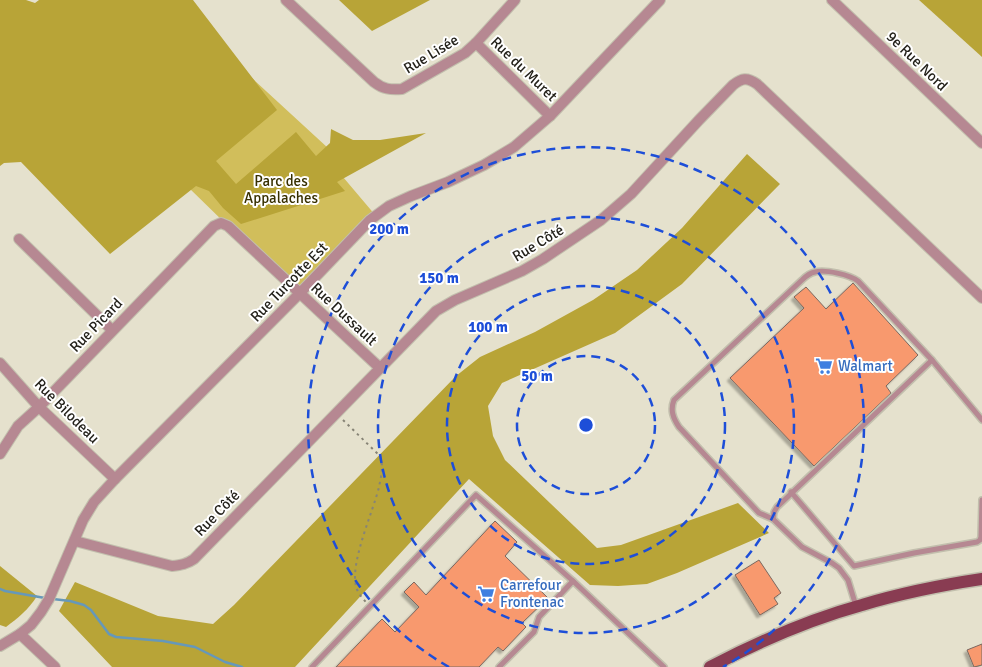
<svg xmlns="http://www.w3.org/2000/svg" width="982" height="667" font-family="Signika,sans-serif">
	<defs>
		<filter id="shadow"><feDropShadow dx="-3" dy="3" stdDeviation="1" flood-color="#0004"/></filter>
	</defs>
	<rect width="100%" height="100%" fill="#e5e1cd"/>
	<path fill="#d1be5b" d="M 167,0 L 353,171 L 343,177 L 376,216 L 300,293 L 228,226 L 71,73 Z"/>
	<g fill="#b8a437">
		<path d="M 0,0 L 26,0 L 35,3 L 39,0 L 193,0 L 277,110 L 216,161 L 236,184 L 296,132 L 316,156 L 330,143 L 331,129 L 353,140 L 380,140 L 426,133 L 337,182 L 345,191 L 241,224 L 223,208 L 209,191 L 196,186 L 110,254 L 21,162 L 4,163 L 0,166 Z"/>
		<path d="M 339,0 L 430,0 L 372,31 Z"/>
		<path d="M 919,0 L 982,0 L 982,57 Z"/>
		<path d="M 747,154 L 780,184 L 682,284 L 615,333 L 502,383 L 488,406 L 493,436 L 505,460 L 597,548 L 621,545 L 738,503 L 769,533 L 677,573 L 647,584 L 618,586 L 590,585 L 469,479 L 295,667 L 112,667 L 59,611 L 75,582 L 158,616 L 213,624 L 234,605 L 456,376 L 480,357 L 535,332 L 593,300 L 637,270 L 682,228 Z"/>
		<path d="M 0,566 L 37,596 C 29,609 18,618 6,627 L 0,625 Z"/>
	</g>
	<g fill="none" stroke-linecap="round" stroke-linejoin="round">
		<g stroke="#6698b9" stroke-width="2.5">
			<path d="M 0,589 L 5,591 L 45,598"/>
			<path d="M 53,599 L 70,601 L 84,605 L 91,610 L 109,634 L 116,637 L 163,641 L 195,647 L 225,662 L 242,667"/>
		</g>
	</g>
	<g fill="#f8996e" stroke="#7b6860" filter="url(#shadow)">
		<path d="M 853,283 L 918,355 L 886,386 L 891,393 L 814,466 L 730,378 L 804,308 L 794,297 L 806,287 L 826,309 Z"/>
		<path d="M 495,521 L 517,542 L 505,556 L 548,598 L 522,623 L 526,627 L 503,651 L 498,647 L 479,667 L 336,667 L 382,619 L 395,632 L 419,607 L 404,592 L 414,582 L 426,595 Z"/>
		<path d="M 759,560 L 781,593 L 774,598 L 778,604 L 760,615 L 735,575 Z"/>
		<path d="M 982,644 L 982,665 L 974,667 L 967,650 Z"/>
	</g>
	<g fill="none" stroke-linecap="round" stroke-linejoin="round">
		<g stroke="#c2bfad" stroke-width="8">
			<g id="service">
				<path d="M 791,492 L 854,566 L 914,553 L 977,542 L 980,540 L 981,537 L 982,500"/>
				<path d="M 773,519 L 774,512 L 777,507 L 932,360"/>
				<path d="M 856,606 L 848,580 L 839,568 L 832,563 L 802,547 L 773,519 L 759,513 L 679,427 C 673,418 670,410 674,400 L 802,280 C 806,276 810,273 815,272 C 825,269 850,275 858,281 L 932,360 L 982,420"/>
				<path d="M 312,667 L 476,495 L 573,581 L 664,667"/>
				<path d="M 499,667 L 534,632 L 539,617 L 573,581"/>
			</g>
		</g>
		<g stroke="#c2bfad" stroke-width="12">
			<g id="minor">
				<path d="M 286,0 L 374,82 C 383,89 390,90 402,89 L 465,53 L 476,43 L 515,0"/>
				<path d="M 832,0 L 982,143"/>
				<path d="M 476,43 L 550,116"/>
				<path d="M 19,239 L 112,330"/>
				<path d="M 0,363 L 39,407 L 115,479"/>
				<path d="M 0,454 L 18,426 L 39,407 L 214,226 L 221,223 L 228,226 L 380,368"/>
				<path d="M 75,541 L 172,566 C 181,565 187,564 194,559 L 436,311 L 455,300 L 522,271 L 543,259 L 601,220 L 631,194 L 699,120 L 733,85 C 742,78 747,77 757,84 L 982,298"/>
				<path d="M 20,634 L 55,667"/>
				<path d="M 0,646 L 20,634 L 31,625 L 41,612 L 49,599 L 83,520 L 94,502 L 115,479 L 300,293 L 370,220 L 389,206 L 411,196 L 448,182 L 484,165 L 514,147 L 550,116 L 660,0"/>
			</g>
		</g>
		<g stroke="#c2bfad" stroke-width="15">
			<path id="primary" d="M 710,667 C 758,642 811,619 862,605 C 902,593 942,585 982,579"/>
		</g>
		<path stroke="#878476" stroke-width="2" stroke-dasharray="2.5 4" stroke-linecap="butt" d="M 343,420 L 380,456 C 384,467 381,476 379,487 C 373,512 350,562 356,586 C 357,592 362,598 366,602"/>
		<use href="#service" stroke="#b68892" stroke-width="5"/>
		<use href="#minor" stroke="#b68892" stroke-width="10"/>
		<use href="#primary" stroke="#893c52" stroke-width="12"/>
	</g>
	<g fill="none" stroke="#1d4ed8" stroke-width="2.5" stroke-dasharray="9 6">
		<circle cx="586" cy="425" r="69"/>
		<circle cx="586" cy="425" r="139"/>
		<circle cx="586" cy="425" r="208"/>
		<path d="M449 667A278 278 0 1 1 723 667"/>
	</g>
	<defs>
		<g id="supermarket-bare" transform="scale(1.35)"><path d="M-6-5.5h2.5l.6 2H6L4.5 2H-2.5L-4.4-4H-6ZM-1.5 3.2a1.3 1.3 0 1 0 .1 0ZM3 3.2a1.3 1.3 0 1 0 .1 0Z" fill="#3f7fe0" stroke="#fff" stroke-width="2.5" paint-order="stroke"/></g>
	</defs>
	<g fill-rule="evenodd">
		<use href="#supermarket-bare" x="824" y="366"/>
		<use href="#supermarket-bare" x="486" y="594"/>
	</g>
	<g text-anchor="middle" dominant-baseline="central" stroke-width="4" stroke-linejoin="round" paint-order="stroke">
		<g font-size="15" fill="#24221b" stroke="#fff">
			<text transform="translate(431 54) rotate(-31)">Rue Lisée</text>
			<text transform="translate(917 61) rotate(44)">9e Rue Nord</text>
			<text transform="translate(524 69) rotate(44)">Rue du Muret</text>
			<text transform="translate(538 243) rotate(-31)">Rue Côté</text>
			<text transform="translate(289 282) rotate(-46)">Rue Turcotte Est</text>
			<text transform="translate(344 314) rotate(43)">Rue Dussault</text>
			<text transform="translate(96 325) rotate(-46)">Rue Picard</text>
			<text transform="translate(67 411) rotate(45)">Rue Bilodeau</text>
			<text transform="translate(217 513) rotate(-46)">Rue Côté</text>
		</g>
		<g font-size="15" fill="#383001" stroke="#fff">
			<text x="281" y="181">Parc des<tspan x="281" dy="17">Appalaches</tspan></text>
		</g>
		<g font-size="15" fill="#366cbe" stroke="#fff" text-anchor="start">
			<text x="838" y="366">Walmart</text>
			<text x="500" y="585">Carrefour<tspan x="500" dy="17">Frontenac</tspan></text>
		</g>
	</g>
	<circle cx="586" cy="425" r="8" fill="#1d4ed8" stroke="#fff" stroke-width="2.5"/>
	<g font-size="15" text-anchor="middle" font-weight="bold" fill="#1d4ed8" stroke="#fff" stroke-width="4" stroke-linejoin="round" paint-order="stroke">
		<text x="389" y="234">200 m</text>
		<text x="439" y="283">150 m</text>
		<text x="488" y="332">100 m</text>
		<text x="537" y="381">50 m</text>
	</g>
</svg>
